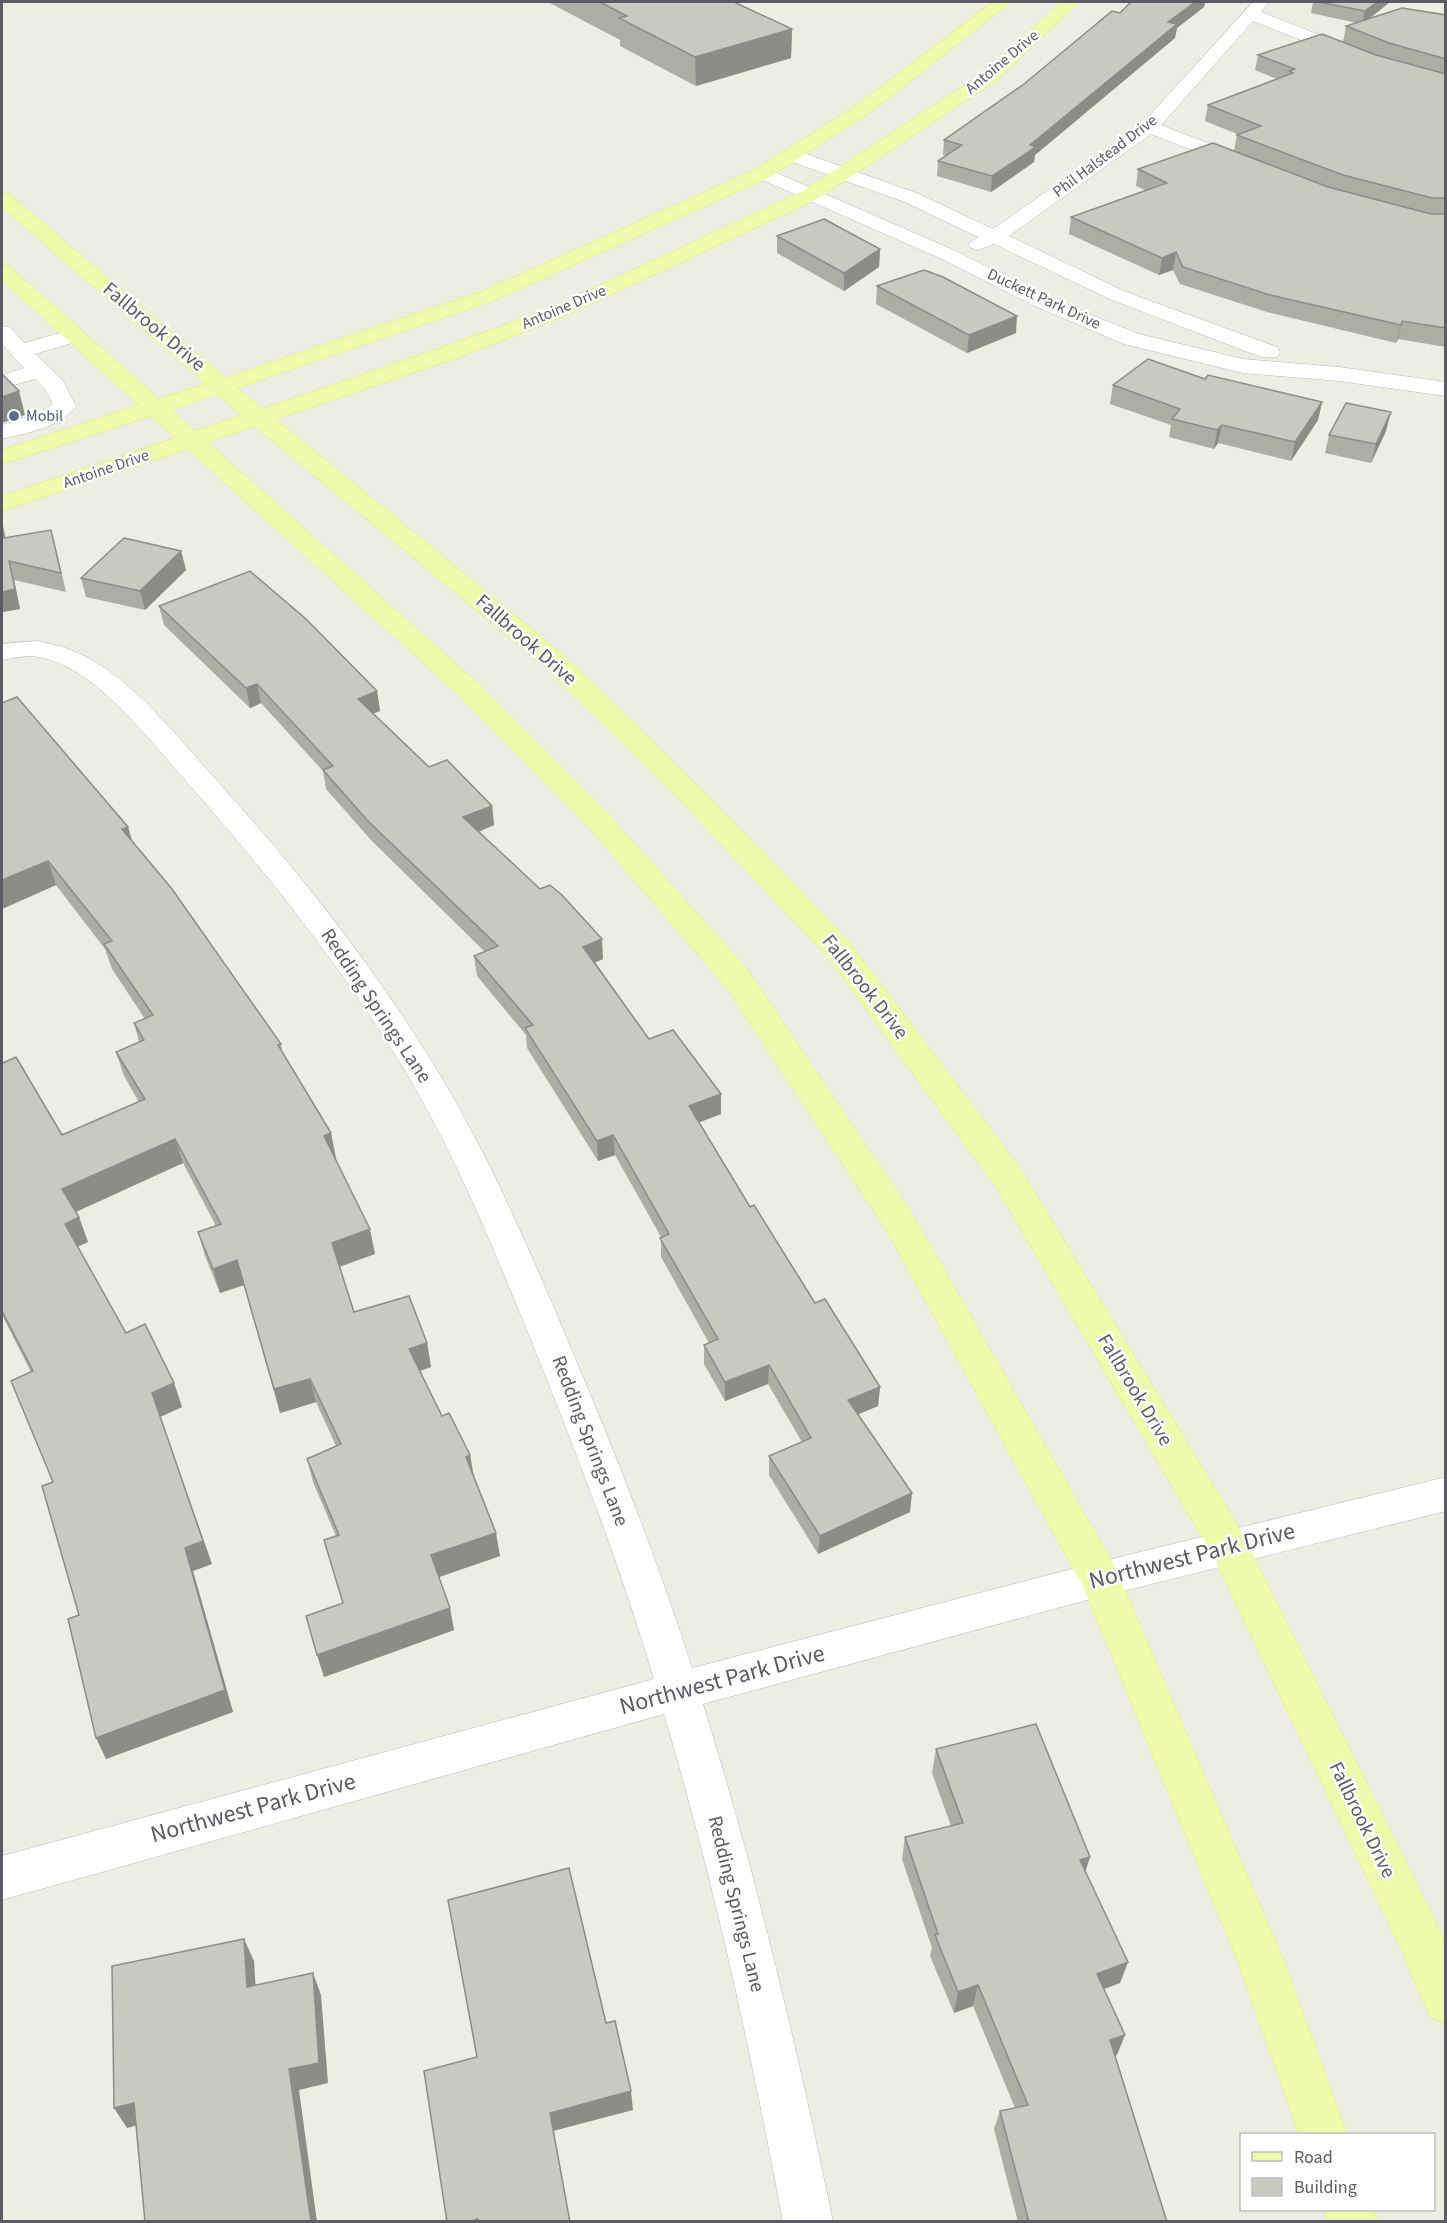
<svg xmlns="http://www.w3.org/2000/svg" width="1447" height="2223" font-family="'Source Sans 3',sans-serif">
	<rect width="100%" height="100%" fill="#ecede3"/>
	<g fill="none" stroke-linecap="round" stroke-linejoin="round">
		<g stroke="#bbbbc1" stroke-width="1">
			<g id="minor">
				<path d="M 1253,2 L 1269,2 L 1261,12 L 1358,50 L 1361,54 L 1352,59 L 1346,58 L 1253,21 L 1161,125 L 1249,159 L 1251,163 L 1249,167 L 1235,167 L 1151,134 L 1009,236 L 1126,292 L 1277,347 L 1280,352 L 1277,357 L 1261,357 L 1112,300 L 994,244 L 978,250 L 971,248 L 968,244 L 978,237 L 905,202 L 787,160 L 785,156 L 794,150 L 801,152 L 919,194 L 993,229 L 1143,123 Z"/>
				<path d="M 763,167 L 958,252 L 1051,299 L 1139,334 L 1243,359 L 1339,367 L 1446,382 L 1446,396 L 1339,381 L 1243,373 L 1124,344 L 1037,307 L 944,260 L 756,177 L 754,173 Z"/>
				<path d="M 2,326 L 10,327 L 24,343 L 74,329 L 82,330 L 85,335 L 82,340 L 35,354 L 63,381 L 76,406 C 62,427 26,433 2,439 L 2,425 L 42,412 L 53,404 L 45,389 L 35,379 L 2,388 L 2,375 L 24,368 L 2,344 Z"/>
				<path d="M 38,641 C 48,644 59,645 68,649 C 126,669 177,737 217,781 C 294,866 366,956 427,1054 C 485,1146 528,1246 570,1346 C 615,1452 657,1559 692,1668 L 1083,1566 L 1446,1477 L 1446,1511 L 1083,1601 L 703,1704 C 756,1874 797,2047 833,2222 L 783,2222 C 751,2051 714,1881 664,1714 L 2,1900 L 2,1856 L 654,1679 C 619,1562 575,1448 529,1335 C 492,1244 454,1152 403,1067 C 340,965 266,871 186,781 C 149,740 96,667 39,657 C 26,655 14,658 2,660 L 2,644 Z"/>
			</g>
		</g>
		<g stroke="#e7ea5f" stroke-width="1">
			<g id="major">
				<path d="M 993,2 L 1011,2 L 872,111 L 770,177 L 495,300 L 237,388 L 262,409 L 438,349 L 551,308 L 803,191 L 985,72 L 1062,2 L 1079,2 L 997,80 L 817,199 L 565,316 L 454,359 L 275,419 L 561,653 L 701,789 L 850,943 L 1021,1170 L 1242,1533 L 1435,1921 L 1446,1945 L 1446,2024 L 1430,2017 L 1403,1953 L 1214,1557 L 997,1188 L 828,957 L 681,801 L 543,665 L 255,426 L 207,442 L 476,682 L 608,814 L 749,972 L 909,1209 L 1115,1567 L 1285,1964 L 1347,2134 L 1299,2134 L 1239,1964 L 1084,1588 L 885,1227 L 727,988 L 588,826 L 458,694 L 188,449 L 2,511 L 2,496 L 175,438 L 151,416 L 2,464 L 2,450 L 139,405 L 2,280 L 2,264 L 9,266 L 159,399 L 206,384 L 2,207 L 2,192 L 9,194 L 225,378 L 481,292 L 756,169 L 860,103 ZM 218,394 L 242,415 L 195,431 L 171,410 Z"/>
				<path d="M 1324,2210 L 1374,2210 L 1378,2222 L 1328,2222 Z"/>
			</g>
		</g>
		<use href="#minor" fill="#fff" fill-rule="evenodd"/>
		<use href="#major" fill="#effbab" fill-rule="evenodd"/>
	</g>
	<g fill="#acada5">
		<path d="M 548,2 L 734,2 L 792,29 L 791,58 L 696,86 L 620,46 L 620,40 Z"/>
		<path d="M 1131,2 L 1205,2 L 1204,7 L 1177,28 L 1175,38 L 1035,155 L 1034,162 L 991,192 L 937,176 L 938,161 L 945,156 L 943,155 L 944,140 L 1024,84 L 1120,13 Z"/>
		<path d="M 1313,2 L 1390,2 L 1369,19 L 1446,15 L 1446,347 L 1398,339 L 1396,343 L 1267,312 L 1180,284 L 1173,270 L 1159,275 L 1069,234 L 1071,217 L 1145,190 L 1136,186 L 1138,169 L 1234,151 L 1237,134 L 1205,121 L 1208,105 L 1277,79 L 1255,70 L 1258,55 L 1343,42 L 1346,26 L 1357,23 L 1311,13 Z"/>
		<path d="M 777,236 L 880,249 L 879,267 L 844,291 L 777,253 Z"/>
		<path d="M 877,286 L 1016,333 L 967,353 L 876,304 Z"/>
		<path d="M 1205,379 L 1322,402 L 1318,420 L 1291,461 L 1218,443 L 1214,449 L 1169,437 L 1171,425 L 1110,404 L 1113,385 Z"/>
		<path d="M 1386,431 L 1371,463 L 1325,453 L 1329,435 Z"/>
		<path d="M 5,538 L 56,549 L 66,592 L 14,580 L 20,609 L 2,612 Z"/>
		<path d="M 181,551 L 186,570 L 145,610 L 86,597 L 81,578 Z"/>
		<path d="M 159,606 L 377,691 L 380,711 L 373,713 L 429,767 L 492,806 L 494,825 L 479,832 L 603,959 L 595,962 L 649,1039 L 721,1094 L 721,1114 L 699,1122 L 750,1207 L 815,1303 L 880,1387 L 878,1406 L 858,1414 L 910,1512 L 818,1554 L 769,1475 L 769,1456 L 802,1442 L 768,1384 L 725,1401 L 704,1364 L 704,1345 L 709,1343 L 661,1257 L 661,1237 L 615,1155 L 598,1161 L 527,1048 L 526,1035 L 477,976 L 474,956 L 485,952 L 371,840 L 326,789 L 323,771 L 261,703 L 250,708 L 164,625 Z"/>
		<path d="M 2,703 L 128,827 L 132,842 L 281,1044 L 282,1051 L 336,1158 L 335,1158 L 375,1254 L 340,1267 L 354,1312 L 427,1343 L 431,1367 L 420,1371 L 442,1416 L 470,1455 L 474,1477 L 500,1556 L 439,1577 L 454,1630 L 324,1677 L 343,1603 L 324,1540 L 336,1536 L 313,1482 L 307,1459 L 336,1446 L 316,1402 L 280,1413 L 244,1285 L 220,1293 L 205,1256 L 198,1232 L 216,1226 L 183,1163 L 76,1212 L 79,1217 L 88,1242 L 77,1247 L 126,1333 L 174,1383 L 182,1407 L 160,1417 L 212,1564 L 193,1571 L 233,1712 L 106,1759 L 53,1482 L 31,1372 L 2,1315 L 2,1060 L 62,1135 L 139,1102 L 124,1076 L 116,1052 L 139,1042 L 134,1023 L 145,1019 L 112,969 L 105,949 L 56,885 L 2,909 Z"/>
		<path d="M 936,1749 L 1090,1857 L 1085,1871 L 1128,1962 L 1120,1983 L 1104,1989 L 1117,2055 L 1115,2055 L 1167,2222 L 1018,2222 L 994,2129 L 1000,2111 L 1015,2108 L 973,2006 L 954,2013 L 930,1956 L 932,1948 L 902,1859 L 905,1837 L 951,1826 L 932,1773 Z"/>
	</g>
	<g fill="#8c8d86">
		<path d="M 1195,2 L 1205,2 L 1204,7 L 1177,28 L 1175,38 L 1035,155 L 1034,162 L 991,192 L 992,176 L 1030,145 L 1168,22 Z"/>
		<path d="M 1377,2 L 1390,2 L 1362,24 L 1365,11 Z"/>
		<path d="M 792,29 L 791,58 L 696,86 L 695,57 Z"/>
		<path d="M 880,249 L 879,267 L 844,291 L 844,273 Z"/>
		<path d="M 1176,252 L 1173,270 L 1159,275 L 1162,258 Z"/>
		<path d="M 1017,316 L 1016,333 L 967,353 L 969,335 Z"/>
		<path d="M 1402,321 L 1398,339 L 1396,343 L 1401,325 Z"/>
		<path d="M 19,391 L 25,415 L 2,423 L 2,397 Z"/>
		<path d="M 1322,402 L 1318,420 L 1291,461 L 1295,442 Z"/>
		<path d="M 1391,412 L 1386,431 L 1371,463 L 1376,444 Z"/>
		<path d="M 1222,425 L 1218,443 L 1214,449 L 1217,430 Z"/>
		<path d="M 2,520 L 9,557 L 4,538 L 2,527 Z"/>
		<path d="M 181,551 L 186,570 L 145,610 L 140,591 Z"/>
		<path d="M 9,561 L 14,580 L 20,609 L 2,612 L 2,592 Z"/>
		<path d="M 257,684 L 261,703 L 250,708 L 246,688 Z"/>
		<path d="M 377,691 L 380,711 L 361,718 L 358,699 Z"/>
		<path d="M 492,806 L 494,825 L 465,837 L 463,817 Z"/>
		<path d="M 128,827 L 135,851 L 122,829 Z"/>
		<path d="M 48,861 L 56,885 L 2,909 L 2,880 Z"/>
		<path d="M 602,939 L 603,959 L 585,967 L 583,947 Z"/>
		<path d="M 721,1094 L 721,1114 L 690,1126 L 689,1106 Z"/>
		<path d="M 331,1133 L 336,1158 L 329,1160 L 324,1136 Z"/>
		<path d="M 613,1135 L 615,1155 L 598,1161 L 597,1141 Z"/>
		<path d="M 175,1139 L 183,1163 L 71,1214 L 62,1189 Z"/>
		<path d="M 79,1217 L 88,1242 L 74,1248 L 65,1224 Z"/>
		<path d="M 370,1229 L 375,1254 L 337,1267 L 332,1243 Z"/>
		<path d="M 237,1260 L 244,1285 L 220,1293 L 213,1269 Z"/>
		<path d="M 427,1343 L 431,1367 L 414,1373 L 409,1349 Z"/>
		<path d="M 769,1365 L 768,1384 L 725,1401 L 725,1382 Z"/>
		<path d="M 310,1379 L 316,1402 L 280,1413 L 274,1389 Z"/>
		<path d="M 174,1383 L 182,1407 L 160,1417 L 212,1564 L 193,1571 L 233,1712 L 106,1759 L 96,1738 L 185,1548 L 152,1393 Z"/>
		<path d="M 880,1387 L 878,1406 L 847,1419 L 848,1400 Z"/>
		<path d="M 470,1455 L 474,1479 L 466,1457 Z"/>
		<path d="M 912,1493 L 910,1512 L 818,1554 L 820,1536 Z"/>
		<path d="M 496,1533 L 500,1556 L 436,1578 L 431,1555 Z"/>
		<path d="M 450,1608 L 454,1630 L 324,1677 L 317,1655 Z"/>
		<path d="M 1090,1857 L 1083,1879 L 1080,1860 Z"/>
		<path d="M 244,1939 L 254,1961 L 257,2008 L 247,1987 Z"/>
		<path d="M 1128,1962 L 1120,1983 L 1090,1994 L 1097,1974 Z"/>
		<path d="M 313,1973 L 321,1995 L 328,2083 L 299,2090 L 317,2222 L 311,2222 L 289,2069 Z"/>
		<path d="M 978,1985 L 973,2006 L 954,2013 L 958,1992 Z"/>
		<path d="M 1125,2035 L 1117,2055 L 1102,2060 L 1110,2040 Z"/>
		<path d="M 631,2091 L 633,2110 L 553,2131 L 550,2113 Z"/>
		<path d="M 134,2103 L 147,2123 L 127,2128 L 114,2108 Z"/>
	</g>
	<g fill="#c8c9c0" stroke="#8c8d86" stroke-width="1.5">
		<path d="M 600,2 L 734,2 L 792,29 L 695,57 L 619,18 L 627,16 Z"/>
		<path d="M 1131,2 L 1195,2 L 1168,22 L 1177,24 L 1030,145 L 1036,147 L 992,176 L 938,161 L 962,145 L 944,140 L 1024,84 L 1112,11 L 1120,13 Z"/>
		<path d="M 1319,2 L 1377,2 L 1365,11 Z"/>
		<path d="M 1402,8 L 1446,15 L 1446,59 L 1389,43 L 1346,26 Z"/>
		<path d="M 1322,34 L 1376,55 L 1446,74 L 1446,198 L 1432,198 L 1343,175 L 1237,135 L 1261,126 L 1208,105 L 1293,73 L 1289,71 L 1295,69 L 1258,55 Z"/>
		<path d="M 1213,143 L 1328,187 L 1431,214 L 1446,214 L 1446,328 L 1402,321 L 1401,325 L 1270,295 L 1183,267 L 1176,252 L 1162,258 L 1071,217 L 1167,183 L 1138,169 Z"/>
		<path d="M 824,219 L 880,249 L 844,273 L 777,236 Z"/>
		<path d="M 924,270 L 943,277 L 1017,316 L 969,335 L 877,286 Z"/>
		<path d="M 1148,359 L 1205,379 L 1208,375 L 1322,402 L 1295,442 L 1222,425 L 1217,430 L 1172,419 L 1180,409 L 1113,385 Z"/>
		<path d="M 2,374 L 19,391 L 2,397 Z"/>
		<path d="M 1346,403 L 1391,412 L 1376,444 L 1329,435 Z"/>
		<path d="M 2,527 L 4,538 L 51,530 L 61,573 L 9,561 L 15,589 L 2,592 Z"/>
		<path d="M 124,538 L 181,551 L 140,591 L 81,578 Z"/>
		<path d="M 250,571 L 306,619 L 377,691 L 358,699 L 429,767 L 447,760 L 492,806 L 463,817 L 540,889 L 550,885 L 562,895 L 602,939 L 583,947 L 649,1039 L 673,1030 L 721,1094 L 689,1106 L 750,1207 L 754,1205 L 815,1303 L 825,1299 L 880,1387 L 848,1400 L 912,1493 L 820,1536 L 769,1456 L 811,1438 L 769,1365 L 725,1382 L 704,1345 L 718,1339 L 660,1238 L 669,1234 L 613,1135 L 597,1141 L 525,1028 L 533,1025 L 474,956 L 498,946 L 368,821 L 323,770 L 333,766 L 257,684 L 246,688 L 159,606 Z"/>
		<path d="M 17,697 L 128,827 L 122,829 L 172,889 L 281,1044 L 278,1045 L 331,1133 L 324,1136 L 370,1229 L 332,1243 L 354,1312 L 409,1296 L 427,1343 L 409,1349 L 442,1416 L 449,1413 L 470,1455 L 466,1457 L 496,1533 L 431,1555 L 450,1608 L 317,1655 L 306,1616 L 343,1603 L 324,1540 L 339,1535 L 307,1459 L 341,1444 L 310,1379 L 274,1389 L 237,1260 L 213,1269 L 198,1232 L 221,1224 L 175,1139 L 62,1189 L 79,1217 L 65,1224 L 126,1333 L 145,1324 L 174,1383 L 152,1393 L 203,1541 L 185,1548 L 225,1690 L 96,1738 L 68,1619 L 79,1615 L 42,1486 L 53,1482 L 11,1381 L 33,1371 L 2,1311 L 2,1060 L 3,1063 L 16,1057 L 62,1135 L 145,1099 L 116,1052 L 144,1040 L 134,1023 L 153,1015 L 104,944 L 112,941 L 48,861 L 2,880 L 2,703 Z"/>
		<path d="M 1036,1724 L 1090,1857 L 1080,1860 L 1128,1962 L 1097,1974 L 1125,2035 L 1110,2040 L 1167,2222 L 1029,2222 L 1000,2111 L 1028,2105 L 978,1985 L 958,1992 L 935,1935 L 938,1934 L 905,1837 L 963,1823 L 936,1749 Z"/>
		<path d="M 569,1868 L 606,2023 L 615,2021 L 631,2091 L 550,2113 L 570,2222 L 479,2222 L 478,2219 L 469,2222 L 447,2222 L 424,2071 L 477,2057 L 448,1900 Z"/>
		<path d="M 244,1939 L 247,1987 L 313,1973 L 319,2063 L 289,2069 L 311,2222 L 145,2222 L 134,2103 L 114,2108 L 112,1966 Z"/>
	</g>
	<circle fill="#5c6f8a" stroke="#fff" stroke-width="2" cx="14" cy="416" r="6"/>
	<g text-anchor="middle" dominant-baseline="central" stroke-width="5" stroke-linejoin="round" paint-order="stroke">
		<g font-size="16" fill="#5b5c63" stroke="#fff">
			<text transform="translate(1002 62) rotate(-40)">Antoine Drive</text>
			<text transform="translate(1105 156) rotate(-37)">Phil Halstead Drive</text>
			<text transform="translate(1044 299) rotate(25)">Duckett Park Drive</text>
			<text transform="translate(564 307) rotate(-23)">Antoine Drive</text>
			<text transform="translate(106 469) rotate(-19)">Antoine Drive</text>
		</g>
		<g font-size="16" fill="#4e5e75" stroke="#fff" text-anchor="start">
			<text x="26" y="416">Mobil</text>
		</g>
		<g font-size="20" fill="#5b5c63" stroke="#fff">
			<text transform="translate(154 327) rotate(40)">Fallbrook Drive</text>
			<text transform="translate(526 640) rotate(41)">Fallbrook Drive</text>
			<text transform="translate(865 987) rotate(52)">Fallbrook Drive</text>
			<text transform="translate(376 1006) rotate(56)">Redding Springs Lane</text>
			<text transform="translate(1135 1390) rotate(59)">Fallbrook Drive</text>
			<text transform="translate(590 1441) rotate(69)">Redding Springs Lane</text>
			<text transform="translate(1362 1820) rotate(64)">Fallbrook Drive</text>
			<text transform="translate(736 1904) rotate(76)">Redding Springs Lane</text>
		</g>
		<g font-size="24" fill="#5b5c63" stroke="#fff">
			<text transform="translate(1192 1556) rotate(-14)">Northwest Park Drive</text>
			<text transform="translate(722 1680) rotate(-15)">Northwest Park Drive</text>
			<text transform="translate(253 1808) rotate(-15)">Northwest Park Drive</text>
		</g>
	</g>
	<rect width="1447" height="2223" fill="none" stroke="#5b5c63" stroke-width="6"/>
	<rect x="1240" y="2133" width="195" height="78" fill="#ffffff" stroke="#bdbec1" stroke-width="1.5"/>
	<rect x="1252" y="2152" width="30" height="9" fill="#effbab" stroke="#bdbec1" stroke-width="1.5"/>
	<text x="1294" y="2163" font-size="18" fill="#5b5c63">Road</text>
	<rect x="1252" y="2178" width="30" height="18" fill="#c8c9c0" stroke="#bdbec1" stroke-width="1.5"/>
	<text x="1294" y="2193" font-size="18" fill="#5b5c63">Building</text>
</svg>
